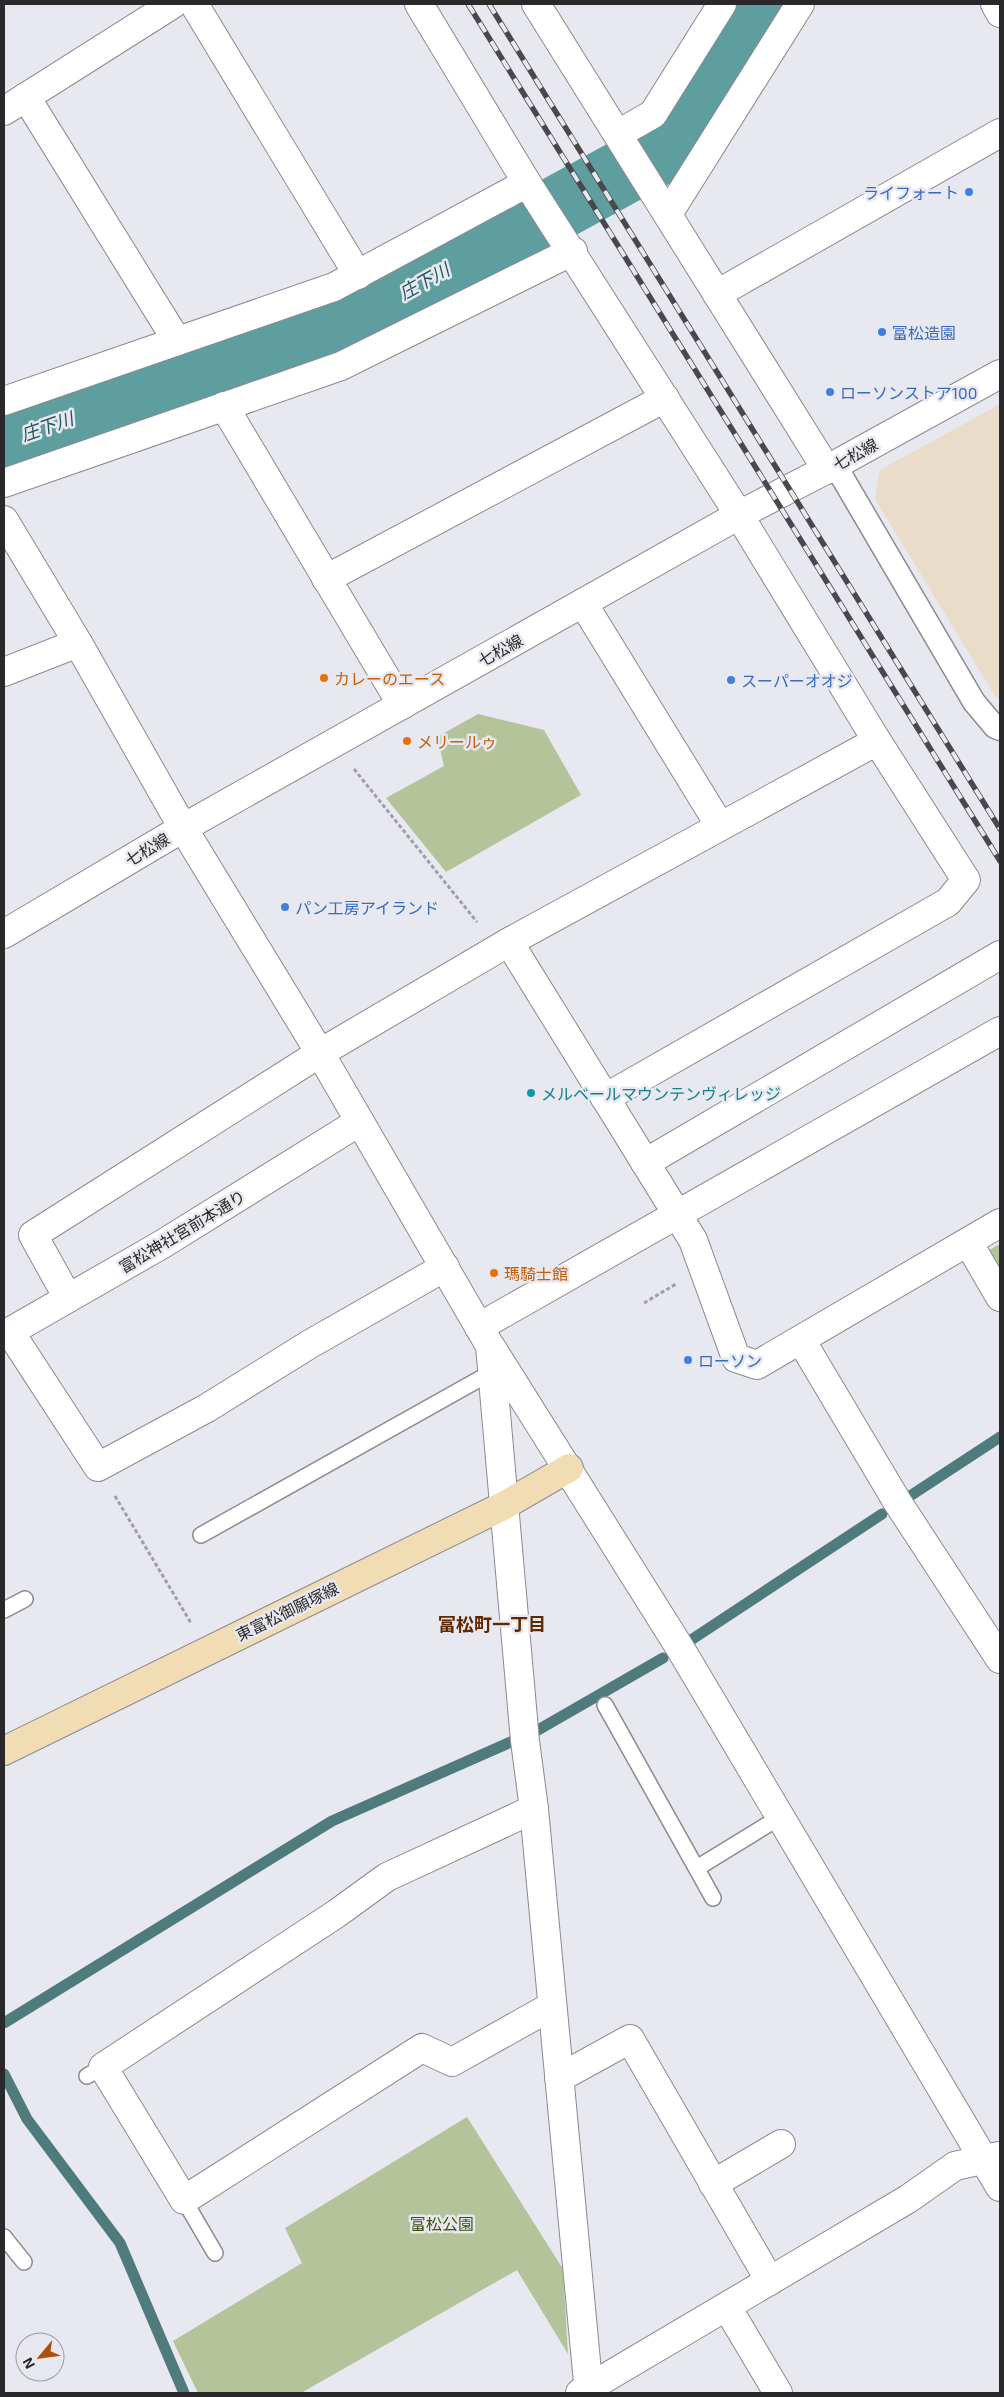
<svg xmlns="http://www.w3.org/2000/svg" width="1004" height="2397" font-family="'Exo 2','Noto Sans JP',sans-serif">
	<rect width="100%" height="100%" fill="#e8e8f0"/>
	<path fill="#e9ddc9" d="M 1000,404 L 1000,699 L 995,696 L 875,499 L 880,470 Z"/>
	<g fill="#b4c39a">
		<path d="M 478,714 L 544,730 L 581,795 L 446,872 L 386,798 L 444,766 L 437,737 Z"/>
		<path d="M 1000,1244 L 1000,1270 L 989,1250 Z"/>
		<path d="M 467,2117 L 563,2269 L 568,2354 L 517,2270 L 301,2393 L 198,2393 L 173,2341 L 302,2263 L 285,2228 Z"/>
	</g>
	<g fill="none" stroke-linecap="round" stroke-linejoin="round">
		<g stroke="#4f7b7c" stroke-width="11">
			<path d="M 910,1496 L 1000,1437"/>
			<path d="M 691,1640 L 882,1514"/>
			<path d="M 4,2023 L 332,1821 L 538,1730 L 663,1658"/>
			<path d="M 4,2074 L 27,2119 L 120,2243 L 184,2393"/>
		</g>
		<path stroke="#5f9e9e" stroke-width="65" d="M 4,441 L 346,324 L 669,147 L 764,4"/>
		<g stroke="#8a8a92" stroke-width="18">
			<g id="service">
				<path d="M 201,1535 L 492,1372"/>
				<path d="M 4,1610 L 25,1599"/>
				<path d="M 605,1705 L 713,1898"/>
				<path d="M 697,1868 L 780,1817"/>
				<path d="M 87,2076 L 103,2067"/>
				<path d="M 184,2200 L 215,2253"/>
				<path d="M 4,2237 L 24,2262"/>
			</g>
		</g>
		<g stroke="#8a8a92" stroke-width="25">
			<path id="pedestrian" d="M 835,465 L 974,702 L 995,727 L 1000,729"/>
		</g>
		<g stroke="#8a8a92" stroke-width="30">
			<g id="minor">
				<path d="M 194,4 L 358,275"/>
				<path d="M 419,4 L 527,183 L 739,515 L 877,741 L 966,880 L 948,902 L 605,1098"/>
				<path d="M 536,4 L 827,470"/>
				<path d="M 995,4 L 1000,13"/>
				<path d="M 26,97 L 177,341"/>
				<path d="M 4,111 L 173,4"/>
				<path d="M 618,134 L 653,114 L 722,4"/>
				<path d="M 668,214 L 800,4"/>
				<path d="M 717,294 L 1000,133"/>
				<path d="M 4,401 L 334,287 L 527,183"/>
				<path d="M 224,406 L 402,705"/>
				<path d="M 4,483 L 341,366 L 573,251"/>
				<path d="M 4,520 L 78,643 L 183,828 L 320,1053 L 490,1346 L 525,1741 L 534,1809 L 589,2393"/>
				<path d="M 326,579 L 665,398"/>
				<path d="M 583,603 L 720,826"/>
				<path d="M 4,672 L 78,643"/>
				<path d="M 509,942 L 693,1240 L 736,1358 L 757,1365 L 1000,1223"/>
				<path d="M 645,1163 L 1000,955"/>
				<path d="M 968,1242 L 1000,1297"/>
				<path d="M 68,1298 L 33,1235 L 320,1053 L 509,942 L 877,741"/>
				<path d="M 479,1327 L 1000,1031"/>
				<path d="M 10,1332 L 98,1467 L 207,1408 L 310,1344 L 445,1267"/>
				<path d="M 4,1335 L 161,1245 L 359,1122"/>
				<path d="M 801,1340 L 898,1503 L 1000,1659"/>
				<path d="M 491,1347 L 680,1648 L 1000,2187"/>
				<path d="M 534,1809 L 387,1877 L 336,1914 L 103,2067 L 184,2200 L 422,2048 L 452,2062 L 552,2006"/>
				<path d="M 559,2078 L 630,2039 L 770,2281"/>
				<path d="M 713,2184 L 781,2144"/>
				<path d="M 727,2307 L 778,2393"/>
				<path d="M 580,2393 L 908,2199 L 955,2166 L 999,2156"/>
			</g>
		</g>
		<g stroke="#8a8a92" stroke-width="30">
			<path id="tertiary" d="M 4,934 L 183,828 L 739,515 L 835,465 L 1000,374"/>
		</g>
		<g stroke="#8a8a92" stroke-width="30">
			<path id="secondary" d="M 4,1751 L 505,1505 L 569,1468"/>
		</g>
		<g stroke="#9f9fa5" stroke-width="3" stroke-dasharray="4 2.5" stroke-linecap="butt">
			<path d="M 354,769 L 477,922"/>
			<path d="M 644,1303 L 676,1284"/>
			<path d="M 115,1496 L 191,1623"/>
		</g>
		<use href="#service" stroke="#fff" stroke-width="15"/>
		<use href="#pedestrian" stroke="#fff" stroke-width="22"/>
		<use href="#minor" stroke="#fff" stroke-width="28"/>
		<use href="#tertiary" stroke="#fff" stroke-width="28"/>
		<use href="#secondary" stroke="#f2dcb3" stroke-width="28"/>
		<g stroke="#49494c" stroke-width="5.5">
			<g id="rail">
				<path d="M 468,4 L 1000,861"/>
				<path d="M 489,4 L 1000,829"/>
			</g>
		</g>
		<use href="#rail" stroke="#e8e8f0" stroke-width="4" stroke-dasharray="11" stroke-linecap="butt"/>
	</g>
	<g fill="#3f7fe0" stroke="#e8e8f0" stroke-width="2">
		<circle cx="969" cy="192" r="5"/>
		<circle cx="882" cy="332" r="5"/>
		<circle cx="830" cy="392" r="5"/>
		<circle cx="731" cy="680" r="5"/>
		<circle cx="285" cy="907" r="5"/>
		<circle cx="688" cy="1360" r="5"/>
	</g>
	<g fill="#e8710a" stroke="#e8e8f0" stroke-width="2">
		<circle cx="324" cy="678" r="5"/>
		<circle cx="407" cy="741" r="5"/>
		<circle cx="494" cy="1273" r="5"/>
	</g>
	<circle fill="#0f9aa8" stroke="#e8e8f0" stroke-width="2" cx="531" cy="1093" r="5"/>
	<g text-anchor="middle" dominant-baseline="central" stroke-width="5" stroke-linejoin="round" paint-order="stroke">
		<g font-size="16" fill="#366cbe" stroke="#e8e8f0" text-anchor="start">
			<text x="959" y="192" text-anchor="end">ライフォート</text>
			<text x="892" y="332">富松造園</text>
			<text x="840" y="392">ローソンストア100</text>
			<text x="741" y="680">スーパーオオジ</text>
			<text x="295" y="907">パン工房アイランド</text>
			<text x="698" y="1360">ローソン</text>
		</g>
		<g font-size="16" fill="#29292c" stroke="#e8e8f0">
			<text transform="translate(855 454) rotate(-29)">七松線</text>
			<text transform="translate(500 650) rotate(-29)">七松線</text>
			<text transform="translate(147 849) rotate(-31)">七松線</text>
			<text transform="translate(182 1231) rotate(-31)">富松神社宮前本通り</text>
			<text transform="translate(287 1611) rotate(-26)">東富松御願塚線</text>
		</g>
		<g font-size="16" fill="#c56008" stroke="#e8e8f0" text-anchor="start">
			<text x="334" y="678">カレーのエース</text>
			<text x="417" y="741">メリールゥ</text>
			<text x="504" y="1273">瑪騎士館</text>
		</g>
		<g font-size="16" fill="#0d838f" stroke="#e8e8f0" text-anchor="start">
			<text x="541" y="1093">メルベールマウンテンヴィレッジ</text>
		</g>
		<g font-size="16" fill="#3f520a" stroke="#e8e8f0">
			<text x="442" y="2223">富松公園</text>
		</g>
		<g font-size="18" font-style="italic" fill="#1e5555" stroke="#e8e8f0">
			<text transform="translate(424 281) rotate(-29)">庄下川</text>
			<text transform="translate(47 426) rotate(-19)">庄下川</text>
		</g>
		<g font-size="18" font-weight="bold" fill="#632700" stroke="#e8e8f0">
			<text x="492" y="1624">富松町一丁目</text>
		</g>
	</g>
	<rect width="1004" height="2397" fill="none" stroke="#29292c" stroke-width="10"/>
	<g transform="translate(40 2357) rotate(241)"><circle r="24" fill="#e8e8f0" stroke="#9c9ca2"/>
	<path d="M0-4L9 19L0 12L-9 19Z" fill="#b04f0d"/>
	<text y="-8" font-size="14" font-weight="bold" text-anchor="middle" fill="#29292c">N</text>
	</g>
</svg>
